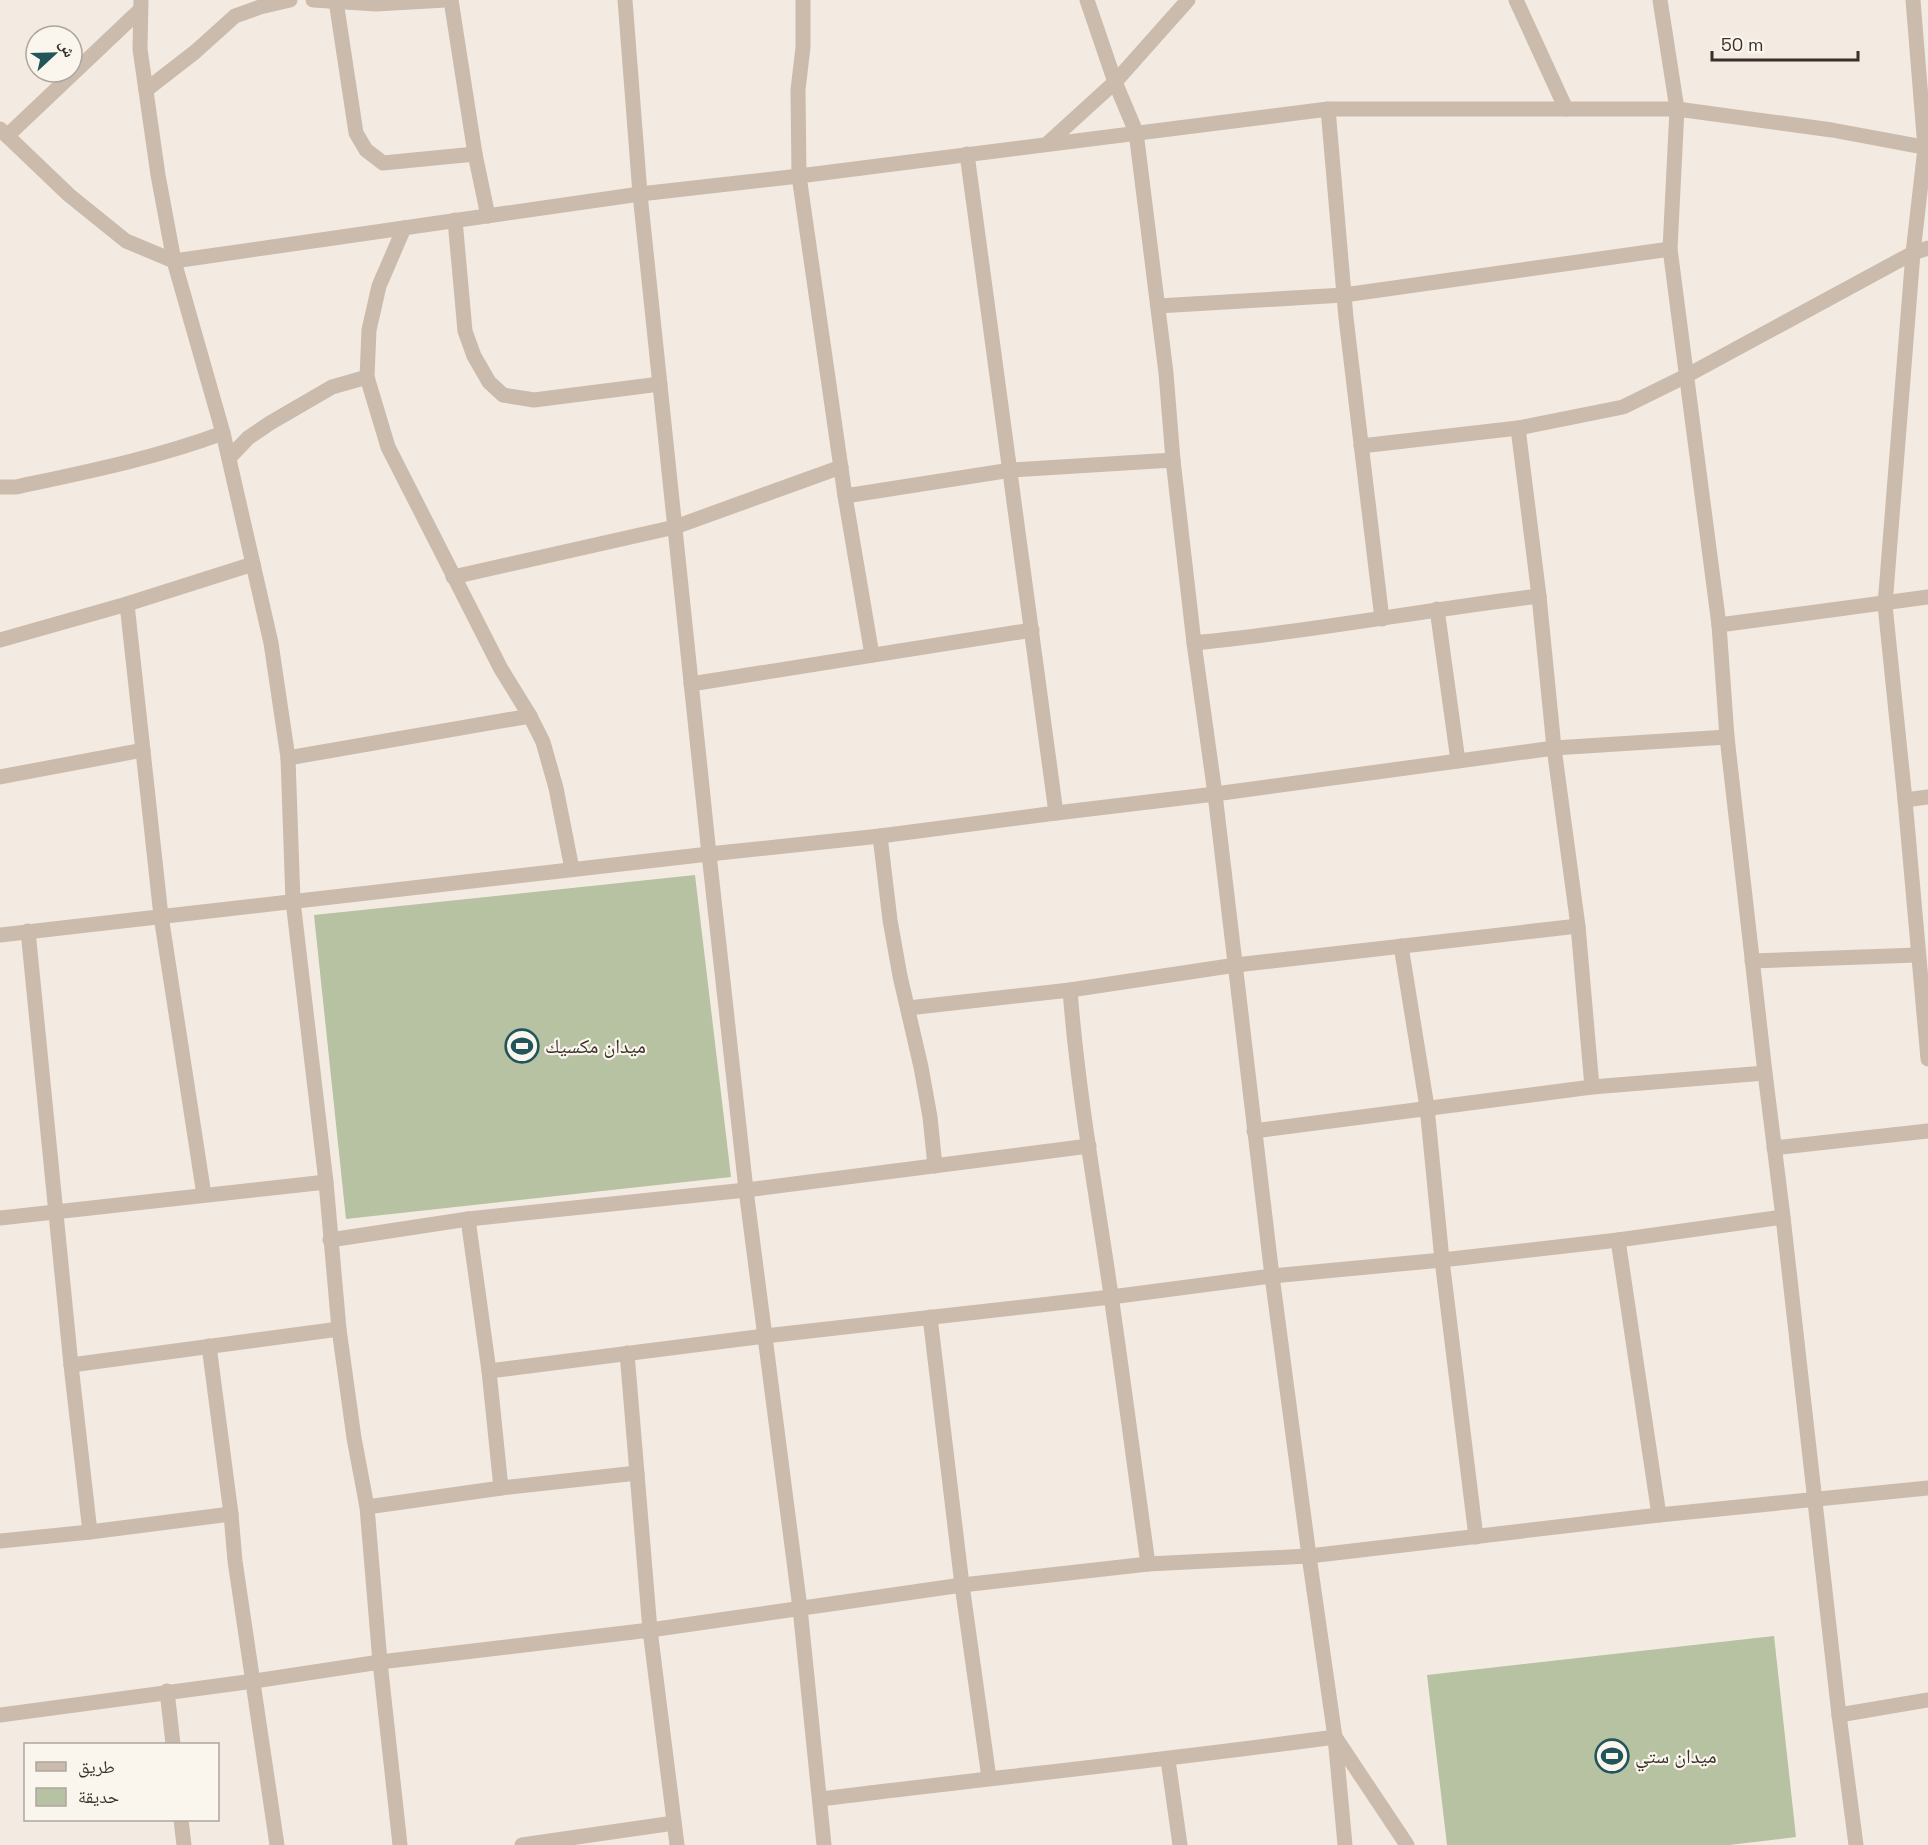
<svg xmlns="http://www.w3.org/2000/svg" width="1928" height="1845" font-family="'Space Grotesk','Noto Naskh Arabic',sans-serif">
	<rect width="100%" height="100%" fill="#f3ebe1"/>
	<g fill="#b6c2a1">
		<path d="M 695,875 L 731,1177 L 346,1219 L 314,915 Z"/>
		<path d="M 1774,1636 L 1796,1837 L 1729,1845 L 1447,1845 L 1427,1675 Z"/>
	</g>
	<g fill="none" stroke-linecap="round" stroke-linejoin="round">
		<g stroke="#cbbbac" stroke-width="15">
			<path d="M 141,0 L 140,49 L 158,175 L 174,261 L 223,433 L 253,564 L 271,643 L 288,758 L 293,901 L 326,1182 L 339,1329 L 354,1438 L 367,1507 L 380,1662 L 400,1845"/>
			<path d="M 313,0 L 376,4 L 446,0"/>
			<path d="M 451,0 L 475,154 L 488,216"/>
			<path d="M 625,0 L 640,194 L 709,854 L 746,1190 L 800,1608 L 824,1845"/>
			<path d="M 803,0 L 803,47 L 798,90 L 799,176 L 845,496 L 872,655"/>
			<path d="M 1087,0 L 1115,82 L 1136,132 L 1166,373 L 1173,460 L 1194,643 L 1215,794 L 1272,1276 L 1309,1556 L 1335,1737 L 1345,1845"/>
			<path d="M 1516,0 L 1566,109"/>
			<path d="M 1660,0 L 1677,109 L 1670,249 L 1719,625 L 1727,737 L 1765,1073 L 1783,1217 L 1839,1715 L 1856,1845"/>
			<path d="M 1913,0 L 1925,148 L 1913,253 L 1885,605 L 1905,800 L 1928,1059"/>
			<path d="M 336,1 L 356,133 L 366,150 L 383,163 L 475,154"/>
			<path d="M 146,90 L 195,52 L 235,16 L 260,7 L 290,0"/>
			<path d="M 1328,109 L 1346,318 L 1382,619"/>
			<path d="M 0,129 L 69,195 L 126,241 L 174,261 L 640,194 L 799,176 L 1328,109 L 1677,109 L 1832,130 L 1928,148"/>
			<path d="M 7,136 L 140,10"/>
			<path d="M 1048,143 L 1115,82 L 1188,0"/>
			<path d="M 967,154 L 1056,813"/>
			<path d="M 455,220 L 465,331 L 474,356 L 489,382 L 503,395 L 534,400 L 660,384"/>
			<path d="M 404,228 L 379,286 L 369,330 L 367,377 L 388,447 L 501,669 L 530,716 L 543,742 L 556,788 L 572,869"/>
			<path d="M 1158,306 L 1344,295 L 1670,249"/>
			<path d="M 1518,428 L 1539,596 L 1554,748 L 1578,926 L 1592,1087"/>
			<path d="M 1361,446 L 1518,428 L 1623,407 L 1686,376 L 1913,253 L 1928,248"/>
			<path d="M 229,458 L 248,438 L 270,423 L 332,387 L 367,377"/>
			<path d="M 0,487 L 16,487 C 86,472 156,458 223,433"/>
			<path d="M 845,496 L 1011,470 L 1173,460"/>
			<path d="M 453,577 L 675,527 L 841,467"/>
			<path d="M 127,604 L 161,916 L 204,1195"/>
			<path d="M 1437,609 L 1458,761"/>
			<path d="M 1719,625 L 1928,597"/>
			<path d="M 0,640 L 127,604 L 253,564"/>
			<path d="M 1194,643 C 1310,632 1423,610 1539,596"/>
			<path d="M 691,684 L 1032,630"/>
			<path d="M 288,758 L 530,716"/>
			<path d="M 0,777 L 143,750"/>
			<path d="M 1905,800 L 1928,797"/>
			<path d="M 880,836 L 890,920 L 900,976 L 921,1067 L 930,1117 L 935,1166"/>
			<path d="M 28,931 L 71,1365 L 90,1532"/>
			<path d="M 0,935 L 709,854 L 880,836 L 1056,813 L 1215,794 L 1554,748 L 1727,737"/>
			<path d="M 1401,946 L 1427,1107 L 1442,1260 L 1476,1537"/>
			<path d="M 1752,961 L 1918,955"/>
			<path d="M 1070,990 C 1077,1081 1092,1170 1106,1261 C 1121,1362 1134,1463 1148,1564"/>
			<path d="M 908,1008 L 1070,990 L 1236,965 L 1578,926"/>
			<path d="M 1254,1131 L 1592,1087 L 1765,1073"/>
			<path d="M 1774,1148 L 1928,1131"/>
			<path d="M 0,1218 L 326,1182"/>
			<path d="M 468,1219 L 489,1371 L 501,1488"/>
			<path d="M 330,1240 L 468,1219 L 746,1190 L 1089,1146"/>
			<path d="M 1618,1240 L 1659,1515"/>
			<path d="M 930,1317 L 962,1585 L 989,1778"/>
			<path d="M 209,1346 L 231,1514 L 235,1561 L 277,1845"/>
			<path d="M 627,1353 L 650,1630 L 677,1845"/>
			<path d="M 71,1365 L 339,1329"/>
			<path d="M 489,1371 L 765,1336 L 1111,1297 L 1272,1276 L 1442,1260 L 1618,1240 L 1783,1217"/>
			<path d="M 367,1507 L 501,1488 L 637,1473"/>
			<path d="M 0,1541 L 90,1532 L 231,1514"/>
			<path d="M 167,1691 L 173,1744"/>
			<path d="M 0,1715 L 254,1681 L 380,1662 L 650,1630 L 962,1585 L 1148,1564 L 1309,1556 L 1659,1515 L 1928,1488"/>
			<path d="M 1839,1715 L 1928,1700"/>
			<path d="M 1168,1760 L 1180,1845"/>
			<path d="M 820,1799 C 992,1778 1164,1760 1335,1737 L 1407,1845"/>
			<path d="M 181,1820 L 184,1845"/>
			<path d="M 522,1845 L 674,1823"/>
		</g>
	</g>
	<defs>
		<g id="stadium-ring" transform="scale(1.725)"><circle r="9.5" fill="#faf5ed" stroke="#21555a" stroke-width="1.5"/><path d="M0-5a6.5 5 0 1 0 0 10a6.5 5 0 1 0 0-10ZM-3.5-1.8h7v3.6h-7Z" fill="#21555a"/></g>
	</defs>
	<g fill-rule="evenodd">
		<use href="#stadium-ring" x="522" y="1046"/>
		<use href="#stadium-ring" x="1612" y="1756"/>
	</g>
	<g text-anchor="middle" dominant-baseline="central" stroke-width="4.5" stroke-linejoin="round" paint-order="stroke">
		<g font-size="20" fill="#39302b" stroke="#faf5ed" text-anchor="start">
			<text x="545" y="1046">ميدان مكسيك</text>
			<text x="1635" y="1756">ميدان ستي</text>
		</g>
	</g>
	<rect x="24" y="1743" width="195" height="78" fill="#faf5ed" stroke="#ada69f" stroke-width="1.5"/>
	<rect x="36" y="1762" width="30" height="9" fill="#cbbbac" stroke="#ada69f" stroke-width="1.5"/>
	<text x="78" y="1773" font-size="18" fill="#39302b">طريق</text>
	<rect x="36" y="1788" width="30" height="18" fill="#b6c2a1" stroke="#ada69f" stroke-width="1.5"/>
	<text x="78" y="1803" font-size="18" fill="#39302b">حديقة</text>
	<g transform="translate(54 54) rotate(68)"><circle r="28" fill="#faf5ed" stroke="#ada69f" stroke-width="1.5"/>
	<path d="M0-4.5L10 22L0 15L-10 22Z" fill="#21555a"/>
	<text y="-9" font-size="16" font-weight="bold" text-anchor="middle" fill="#39302b">ش</text>
	</g>
	<path d="M1712 51v9h146v-9" fill="none" stroke="#39302b" stroke-width="3"/>
	<text x="1721" y="51" font-size="18" fill="#39302b" stroke="#faf5ed" stroke-width="4.5" paint-order="stroke">50 m</text>
</svg>
